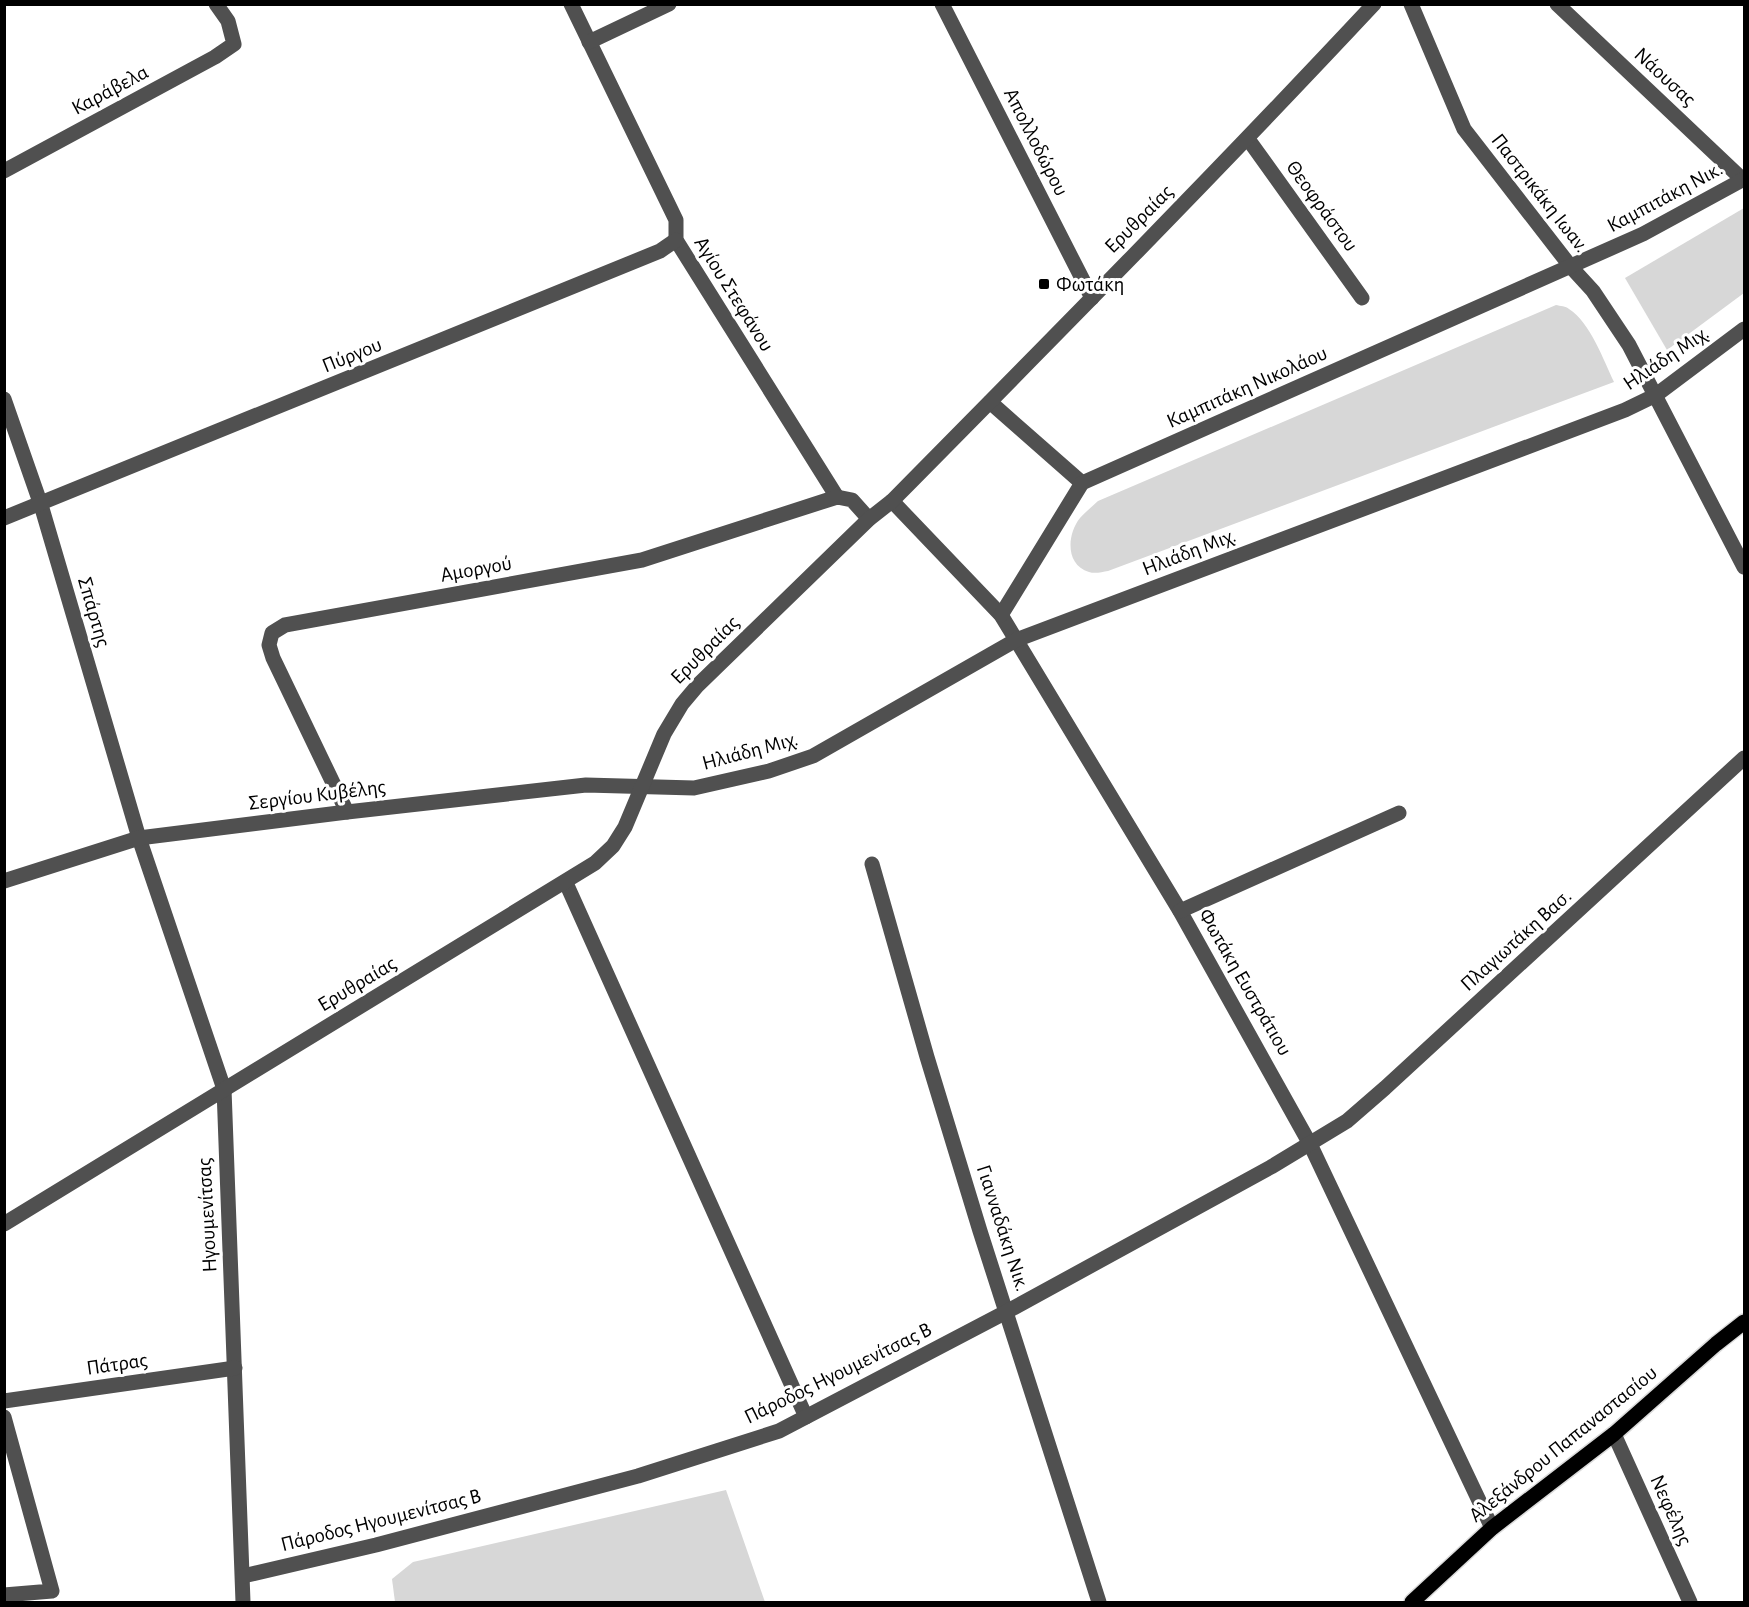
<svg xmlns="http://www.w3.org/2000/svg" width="1749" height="1607" font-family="'Alegreya Sans',sans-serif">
	<rect width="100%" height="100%" fill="#fff"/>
	<g fill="#d7d7d7">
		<path d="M 1744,208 L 1744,293 L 1667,350 L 1625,278 Z"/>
		<path d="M 1556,305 C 1560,306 1566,306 1569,309 C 1590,322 1604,361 1614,382 L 1108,571 C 1102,572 1095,574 1089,572 C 1065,565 1067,534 1080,518 C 1085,512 1092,507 1098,501 Z"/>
		<path d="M 726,1490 L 765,1602 L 395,1602 L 392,1579 L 413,1562 Z"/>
	</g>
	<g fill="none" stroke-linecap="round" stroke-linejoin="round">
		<g stroke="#dbdbdb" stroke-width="18">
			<path id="major" d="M 1412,1602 L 1492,1528 L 1614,1434 L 1716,1344 L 1744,1322"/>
		</g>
		<g stroke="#505050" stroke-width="15">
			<path d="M 571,4 L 676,220 L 676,240 L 837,497"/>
			<path d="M 942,4 L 1092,298"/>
			<path d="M 1411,4 L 1464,129 L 1571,267 L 1593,291 L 1629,345 L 1744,567"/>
			<path d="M 1557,4 L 1743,180"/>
			<path d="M 589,42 L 669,4"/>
			<path d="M 1248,139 L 1362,298"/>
			<path d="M 4,171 L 215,57 L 234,44 L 228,21 L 216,4"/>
			<path d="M 4,399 L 41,505 L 139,838 L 224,1089 L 243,1602"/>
			<path d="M 990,402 L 1082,483"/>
			<path d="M 892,501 L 1001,615 L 1180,911 L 1310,1144 L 1492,1528"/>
			<path d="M 4,518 L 660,251 L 676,240"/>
			<path d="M 1001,615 L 1082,483 L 1643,234 L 1744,179"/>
			<path d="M 347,812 L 273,658 L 269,645 L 272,633 L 285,625 L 642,560 L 837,497 L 852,500 L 869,519"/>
			<path d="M 872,864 L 927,1057 L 980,1231 L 1099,1602"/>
			<path d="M 4,881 L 139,838 L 347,812 L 586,785 L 694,788 L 769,771 L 813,756 L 1016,640 L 1625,410 L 1656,395 L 1744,329"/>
			<path d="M 566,883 L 806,1417"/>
			<path d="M 1180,911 L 1399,813"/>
			<path d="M 4,1224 L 595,863 L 613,846 L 625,827 L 664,734 L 682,704 L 698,685 L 869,519 L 892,501 C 1054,337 1216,173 1374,4"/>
			<path d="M 4,1401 L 235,1368"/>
			<path d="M 4,1417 L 52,1591 L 4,1595"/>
			<path d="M 1614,1434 L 1690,1602"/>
			<path d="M 243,1576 L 376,1545 L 638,1476 L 779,1431 L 1008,1311 L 1271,1167 L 1347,1121 L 1385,1088 L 1744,758"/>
		</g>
		<use href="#major" stroke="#000" stroke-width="15"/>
	</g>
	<rect fill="#000" stroke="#fff" stroke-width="2" x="1038" y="278" width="12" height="12" rx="3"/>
	<g text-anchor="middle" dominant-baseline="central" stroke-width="6" stroke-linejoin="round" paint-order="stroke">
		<g font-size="21" fill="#000" stroke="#fff">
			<text transform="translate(1665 77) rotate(43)">Νάουσας</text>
			<text transform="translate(110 90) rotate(-28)">Καράβελα</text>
			<text transform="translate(1036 142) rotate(63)">Απολλοδώρου</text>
			<text transform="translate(1540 193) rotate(52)">Παστρικάκη Ιωαν.</text>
			<text transform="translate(1665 197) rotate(-28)">Καμπιτάκη Νικ.</text>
			<text transform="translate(1322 206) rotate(54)">Θεοφράστου</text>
			<text transform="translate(1139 219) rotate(-45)">Ερυθραίας</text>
			<text transform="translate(734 294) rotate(58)">Αγίου Στεφάνου</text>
			<text transform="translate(352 355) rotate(-22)">Πύργου</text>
			<text transform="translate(1666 358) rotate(-34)">Ηλιάδη Μιχ.</text>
			<text transform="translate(1247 387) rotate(-24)">Καμπιτάκη Νικολάου</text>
			<text transform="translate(1189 552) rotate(-21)">Ηλιάδη Μιχ.</text>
			<text transform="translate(476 569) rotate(-10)">Αμοργού</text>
			<text transform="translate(94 612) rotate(74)">Σπάρτης</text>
			<text transform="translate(705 650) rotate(-45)">Ερυθραίας</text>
			<text transform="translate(750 751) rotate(-15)">Ηλιάδη Μιχ.</text>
			<text transform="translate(317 795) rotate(-7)">Σεργίου Κυβέλης</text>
			<text transform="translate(1516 940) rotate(-42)">Πλαγιωτάκη Βασ.</text>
			<text transform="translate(1245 982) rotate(60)">Φωτάκη Ευστράτιου</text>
			<text transform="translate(357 984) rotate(-31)">Ερυθραίας</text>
			<text transform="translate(207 1215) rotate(-93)">Ηγουμενίτσας</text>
			<text transform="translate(1003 1228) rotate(72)">Γιανναδάκη Νικ.</text>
			<text transform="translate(117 1364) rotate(-8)">Πάτρας</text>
			<text transform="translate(838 1373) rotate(-26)">Πάροδος Ηγουμενίτσας Β</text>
			<text transform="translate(1563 1444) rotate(-39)">Αλεξάνδρου Παπαναστασίου</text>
			<text transform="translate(1671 1510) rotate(66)">Νεφέλης</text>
			<text transform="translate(381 1520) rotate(-14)">Πάροδος Ηγουμενίτσας Β</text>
		</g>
		<g font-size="21" fill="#000" stroke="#fff" text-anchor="start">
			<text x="1056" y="284">Φωτάκη</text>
		</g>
	</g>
	<rect width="1749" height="1607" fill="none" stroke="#000000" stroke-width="12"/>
</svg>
